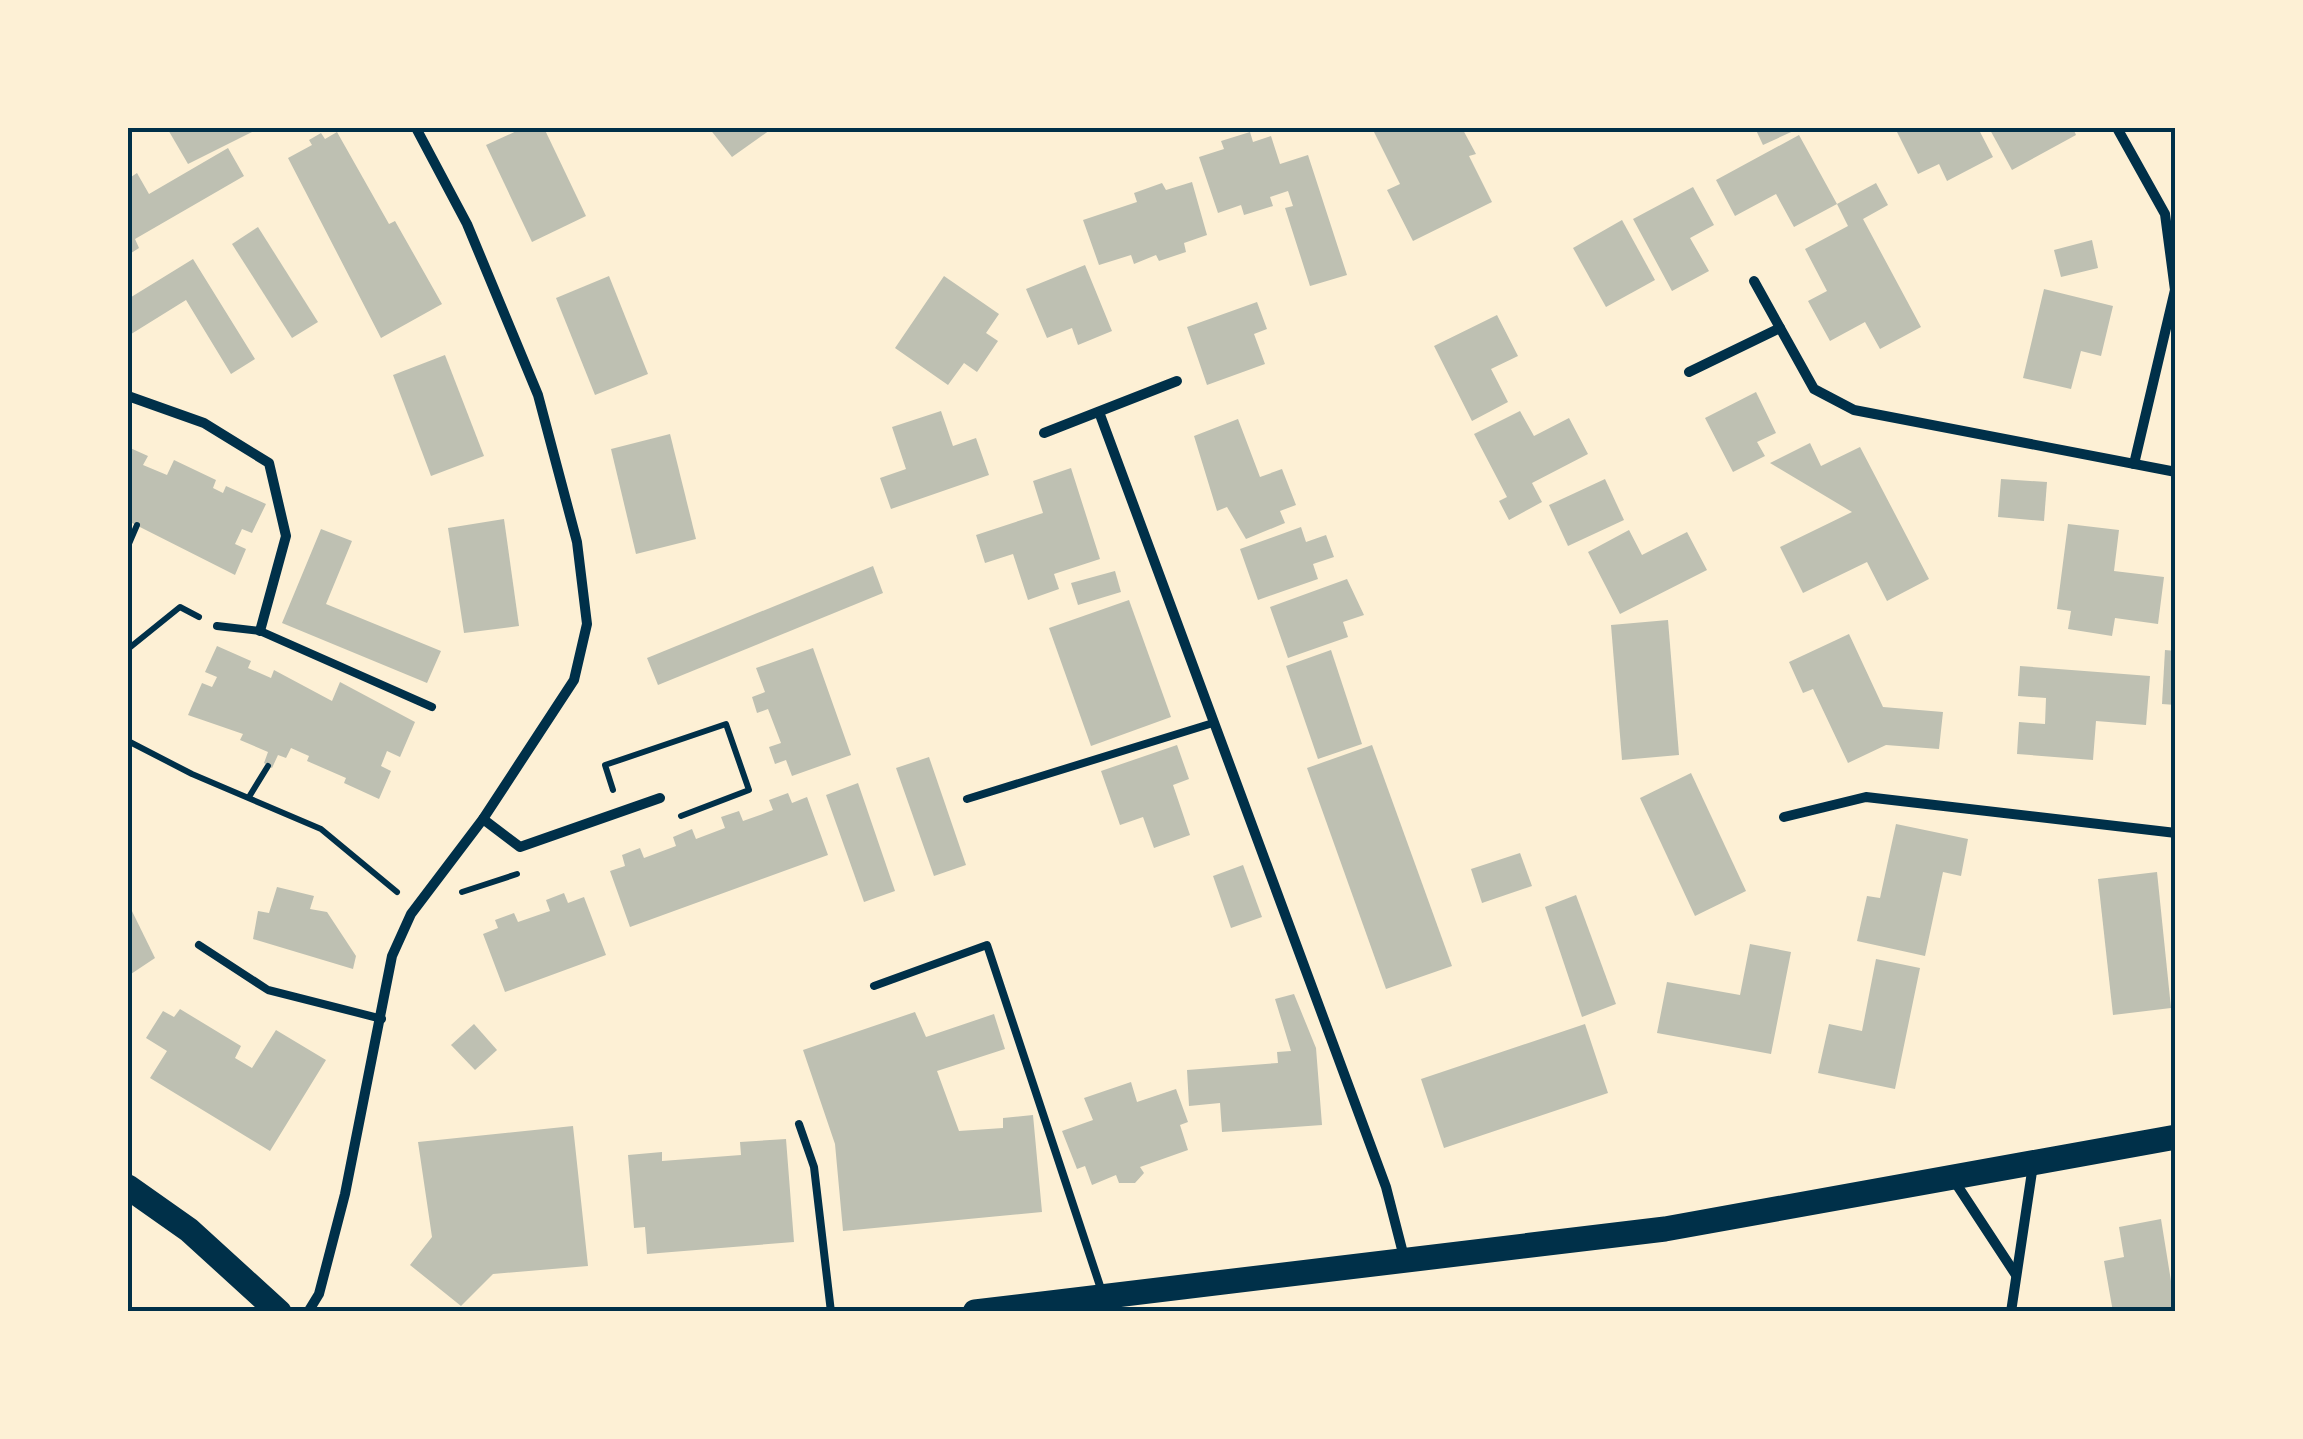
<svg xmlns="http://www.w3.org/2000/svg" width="2303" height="1439" font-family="'Nunito Sans',sans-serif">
	<rect width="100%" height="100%" fill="#fdf0d5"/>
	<g fill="#bec0b2">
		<path d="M 167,128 L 260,128 L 188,164 Z"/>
		<path d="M 523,128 L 544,128 L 586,216 L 532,242 L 486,145 Z"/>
		<path d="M 709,128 L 773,128 L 732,157 Z"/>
		<path d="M 1372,128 L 1462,128 L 1476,154 L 1469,156 L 1492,202 L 1413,241 L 1387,190 L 1400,184 Z"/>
		<path d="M 1755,128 L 1800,128 L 1763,145 Z"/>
		<path d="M 1895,128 L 1978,128 L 1993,157 L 1947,181 L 1939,164 L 1918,174 Z"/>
		<path d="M 1989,128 L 2073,128 L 2076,135 L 2012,170 Z"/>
		<path d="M 337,132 L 389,224 L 395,221 L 442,304 L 381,338 L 288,158 L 312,145 L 309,140 L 321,133 L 325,139 Z"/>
		<path d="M 1250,132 L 1253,142 L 1271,136 L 1280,164 L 1308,155 L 1347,275 L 1310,286 L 1285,208 L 1293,206 L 1288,191 L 1270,197 L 1273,206 L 1244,215 L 1241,205 L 1218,213 L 1199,157 L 1224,149 L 1221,141 Z"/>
		<path d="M 1799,135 L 1837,204 L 1794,227 L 1776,194 L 1735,216 L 1716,180 Z"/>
		<path d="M 228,148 L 244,176 L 135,239 L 139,248 L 128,255 L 128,179 L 137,173 L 149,194 Z"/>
		<path d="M 1192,182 L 1207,235 L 1184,243 L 1186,252 L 1159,261 L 1156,255 L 1134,264 L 1131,255 L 1099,265 L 1083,220 L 1137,202 L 1134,193 L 1162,183 L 1166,190 Z"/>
		<path d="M 1876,183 L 1888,205 L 1863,219 L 1921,327 L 1880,349 L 1865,322 L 1830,341 L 1808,301 L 1827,291 L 1805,249 L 1848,226 L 1837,204 Z"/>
		<path d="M 1693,187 L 1714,225 L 1690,238 L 1709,271 L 1672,291 L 1633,219 Z"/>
		<path d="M 1622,220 L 1655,280 L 1606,307 L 1573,248 Z"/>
		<path d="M 258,227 L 318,322 L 292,338 L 232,244 Z"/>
		<path d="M 2092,240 L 2098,268 L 2061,277 L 2054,250 Z"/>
		<path d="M 193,259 L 255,359 L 231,374 L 186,300 L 128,336 L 128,299 Z"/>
		<path d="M 1085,265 L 1112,331 L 1078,345 L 1072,328 L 1047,338 L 1026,289 Z"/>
		<path d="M 609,276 L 648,374 L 595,395 L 556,298 Z"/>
		<path d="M 944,276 L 999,314 L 986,333 L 998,341 L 977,372 L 964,363 L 948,385 L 895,348 Z"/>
		<path d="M 2044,289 L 2113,306 L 2101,356 L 2081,351 L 2071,389 L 2023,378 Z"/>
		<path d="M 1257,302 L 1267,329 L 1254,334 L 1265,364 L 1207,385 L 1187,327 Z"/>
		<path d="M 1497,315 L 1518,356 L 1491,369 L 1508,402 L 1472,421 L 1434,346 Z"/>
		<path d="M 445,355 L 484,456 L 431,476 L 393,375 Z"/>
		<path d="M 1756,392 L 1776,433 L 1757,442 L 1765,456 L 1733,472 L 1705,418 Z"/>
		<path d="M 941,411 L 953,446 L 976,438 L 989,475 L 891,509 L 880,478 L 906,469 L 892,427 Z"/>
		<path d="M 1520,411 L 1534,436 L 1569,418 L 1588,454 L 1532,483 L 1542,502 L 1509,520 L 1499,501 L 1507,497 L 1474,434 Z"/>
		<path d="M 1238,419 L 1260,477 L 1282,469 L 1296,505 L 1280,511 L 1285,523 L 1246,539 L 1227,507 L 1217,511 L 1194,436 Z"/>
		<path d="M 670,434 L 696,539 L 636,554 L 611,449 Z"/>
		<path d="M 1810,443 L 1821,466 L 1860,447 L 1929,579 L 1887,601 L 1867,562 L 1803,593 L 1780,547 L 1852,512 L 1770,463 Z"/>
		<path d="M 128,447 L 148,456 L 143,465 L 167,475 L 174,460 L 216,480 L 213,488 L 223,493 L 226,486 L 266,504 L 252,533 L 242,529 L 235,544 L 246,549 L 235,575 L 128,521 Z"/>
		<path d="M 1071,468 L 1100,559 L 1054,574 L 1059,589 L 1028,600 L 1013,554 L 985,563 L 976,535 L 1043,513 L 1033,481 Z"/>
		<path d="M 1605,479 L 1624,520 L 1568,546 L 1549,505 Z"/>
		<path d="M 2001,479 L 2047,482 L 2044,521 L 1998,517 Z"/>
		<path d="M 504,519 L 519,626 L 464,633 L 448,528 Z"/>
		<path d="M 2068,524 L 2119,530 L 2114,571 L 2164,577 L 2158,624 L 2115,618 L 2112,636 L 2068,629 L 2071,611 L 2057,609 Z"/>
		<path d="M 1301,527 L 1306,542 L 1326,535 L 1334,557 L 1313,564 L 1318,579 L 1258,600 L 1240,549 Z"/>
		<path d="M 321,529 L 352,541 L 326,604 L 441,651 L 427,683 L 282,623 Z"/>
		<path d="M 1629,530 L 1642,555 L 1687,532 L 1707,570 L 1620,614 L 1588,552 Z"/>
		<path d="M 873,566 L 883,593 L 658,685 L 647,658 Z"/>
		<path d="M 1115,571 L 1121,592 L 1078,605 L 1071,583 Z"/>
		<path d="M 1347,579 L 1364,615 L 1343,622 L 1348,637 L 1288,658 L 1270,607 Z"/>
		<path d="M 1129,600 L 1171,717 L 1091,746 L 1049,628 Z"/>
		<path d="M 1668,620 L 1679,755 L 1622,760 L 1611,625 Z"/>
		<path d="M 1849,634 L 1883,707 L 1943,712 L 1939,749 L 1886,745 L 1848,763 L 1813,689 L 1803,693 L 1789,662 Z"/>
		<path d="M 217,646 L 251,661 L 248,668 L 271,678 L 274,670 L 332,701 L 340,682 L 415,722 L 400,757 L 387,751 L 381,766 L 391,771 L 379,799 L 344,783 L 346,778 L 307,761 L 309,756 L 291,748 L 286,758 L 278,755 L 272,768 L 264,763 L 268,752 L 240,740 L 243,734 L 188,715 L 202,683 L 212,687 L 217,677 L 205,672 Z"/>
		<path d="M 813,648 L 851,755 L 792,776 L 786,760 L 775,764 L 769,747 L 781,743 L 768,709 L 757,713 L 752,697 L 765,692 L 756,668 Z"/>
		<path d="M 1331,650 L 1362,744 L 1318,759 L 1286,666 Z"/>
		<path d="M 2165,650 L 2176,651 L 2176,705 L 2162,704 Z"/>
		<path d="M 2020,666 L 2150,676 L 2146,725 L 2096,721 L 2093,760 L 2017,754 L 2019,722 L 2045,724 L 2046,698 L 2018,696 Z"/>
		<path d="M 1177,745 L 1189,779 L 1173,785 L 1190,835 L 1154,848 L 1143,817 L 1120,825 L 1101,771 Z"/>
		<path d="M 1372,745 L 1452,966 L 1386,989 L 1307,768 Z"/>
		<path d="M 929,757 L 966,865 L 934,876 L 896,768 Z"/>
		<path d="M 1691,773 L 1746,891 L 1695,916 L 1640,798 Z"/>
		<path d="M 858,783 L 895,891 L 864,902 L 826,795 Z"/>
		<path d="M 788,793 L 792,803 L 807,797 L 828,855 L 630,927 L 610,871 L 625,866 L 622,855 L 640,848 L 644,858 L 676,846 L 673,837 L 692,829 L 696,839 L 725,828 L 721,817 L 739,811 L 743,821 L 760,815 L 773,810 L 769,800 Z"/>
		<path d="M 1896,824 L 1968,839 L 1961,876 L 1943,872 L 1925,956 L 1857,941 L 1867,896 L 1880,898 Z"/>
		<path d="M 1520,853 L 1532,886 L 1482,903 L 1471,869 Z"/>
		<path d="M 1243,865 L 1262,917 L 1231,928 L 1213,876 Z"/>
		<path d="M 2157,872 L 2171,1008 L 2113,1015 L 2098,879 Z"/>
		<path d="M 277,887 L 314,896 L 310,909 L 327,912 L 356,956 L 353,969 L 253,939 L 258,911 L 269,913 Z"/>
		<path d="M 564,893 L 568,903 L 584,897 L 606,955 L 505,992 L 483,934 L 498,928 L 495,920 L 514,913 L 518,922 L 550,911 L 546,900 Z"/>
		<path d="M 1576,895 L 1616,1004 L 1582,1017 L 1545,907 Z"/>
		<path d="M 128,903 L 155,958 L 128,976 Z"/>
		<path d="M 1750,944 L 1791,952 L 1771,1054 L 1657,1033 L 1667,982 L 1740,995 Z"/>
		<path d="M 1876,959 L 1920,968 L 1895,1089 L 1818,1073 L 1829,1024 L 1862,1031 Z"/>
		<path d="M 1294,994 L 1316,1048 L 1322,1125 L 1222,1132 L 1220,1103 L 1189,1106 L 1187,1070 L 1278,1063 L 1277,1052 L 1291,1051 L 1275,999 Z"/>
		<path d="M 180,1009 L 241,1046 L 235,1058 L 252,1068 L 276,1030 L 326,1060 L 270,1151 L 150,1078 L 167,1051 L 146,1038 L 163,1011 L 174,1017 Z"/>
		<path d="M 915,1012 L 926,1037 L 994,1014 L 1005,1049 L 937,1071 L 959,1131 L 1003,1128 L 1003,1118 L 1033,1115 L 1042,1212 L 843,1231 L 835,1144 L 803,1050 Z"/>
		<path d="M 474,1024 L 497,1050 L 475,1070 L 451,1045 Z"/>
		<path d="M 1585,1024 L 1608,1093 L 1444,1148 L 1421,1079 Z"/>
		<path d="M 1131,1082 L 1137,1102 L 1176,1089 L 1188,1122 L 1180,1125 L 1188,1150 L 1140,1167 L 1144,1173 L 1135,1183 L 1119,1183 L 1116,1175 L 1092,1185 L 1085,1166 L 1077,1169 L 1062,1131 L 1093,1120 L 1084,1098 Z"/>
		<path d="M 573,1126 L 588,1266 L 493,1274 L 461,1306 L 410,1265 L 432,1237 L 418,1142 Z"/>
		<path d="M 786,1139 L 794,1242 L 647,1254 L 645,1227 L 634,1228 L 628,1155 L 662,1152 L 662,1161 L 741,1155 L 740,1142 Z"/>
		<path d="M 2161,1219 L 2176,1312 L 2113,1312 L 2104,1261 L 2124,1257 L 2119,1227 Z"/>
	</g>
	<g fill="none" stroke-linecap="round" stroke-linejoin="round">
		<g stroke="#003049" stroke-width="6">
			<path d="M 128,546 L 137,525"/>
			<path d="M 128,649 L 180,607 L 199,617"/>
			<path d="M 128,741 L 192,774 L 321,829 L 397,892"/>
			<path d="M 613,790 L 605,765 L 726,724 L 749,790 L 681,816"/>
			<path d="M 249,797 L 268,766"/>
			<path d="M 462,892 L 517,874"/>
		</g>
		<g stroke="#003049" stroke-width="8">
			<path d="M 217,626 L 260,631 L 432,707"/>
			<path d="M 967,799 L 1213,723"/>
			<path d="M 199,945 L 268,990 L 382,1019"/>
			<path d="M 874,986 L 987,945 L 1102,1292"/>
			<path d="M 799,1124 L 814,1167 L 831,1312"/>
		</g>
		<g stroke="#003049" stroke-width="10">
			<path d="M 2117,128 L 2165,214 L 2175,290 L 2134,464"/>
			<path d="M 1754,281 L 1814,389 L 1854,410 L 2176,472"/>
			<path d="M 1689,372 L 1780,328"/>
			<path d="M 128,396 L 204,423 L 269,463 L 286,536 L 260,631"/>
			<path d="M 1099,412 L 1386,1187 L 1405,1261"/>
			<path d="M 1044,433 L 1177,381"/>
			<path d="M 1784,817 L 1866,797 L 2176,833"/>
			<path d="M 483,819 L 520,847 L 660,798"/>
			<path d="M 1953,1179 L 2016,1275"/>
			<path d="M 308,1312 L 319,1294 L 345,1194 L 392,956 L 411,914 L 483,819 L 574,680 L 587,624 L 577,542 L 538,395 L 467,224 L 416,128"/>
			<path d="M 2011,1312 L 2033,1165"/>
		</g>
		<g stroke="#003049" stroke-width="25">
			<path d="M 128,1187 L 189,1230 L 279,1312"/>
			<path d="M 975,1312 L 1665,1229 L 2176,1137"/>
		</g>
	</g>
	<rect width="2303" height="1439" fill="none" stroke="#fdf0d5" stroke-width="260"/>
	<rect x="130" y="130" width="2043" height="1179" fill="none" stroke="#003049" stroke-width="4"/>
</svg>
